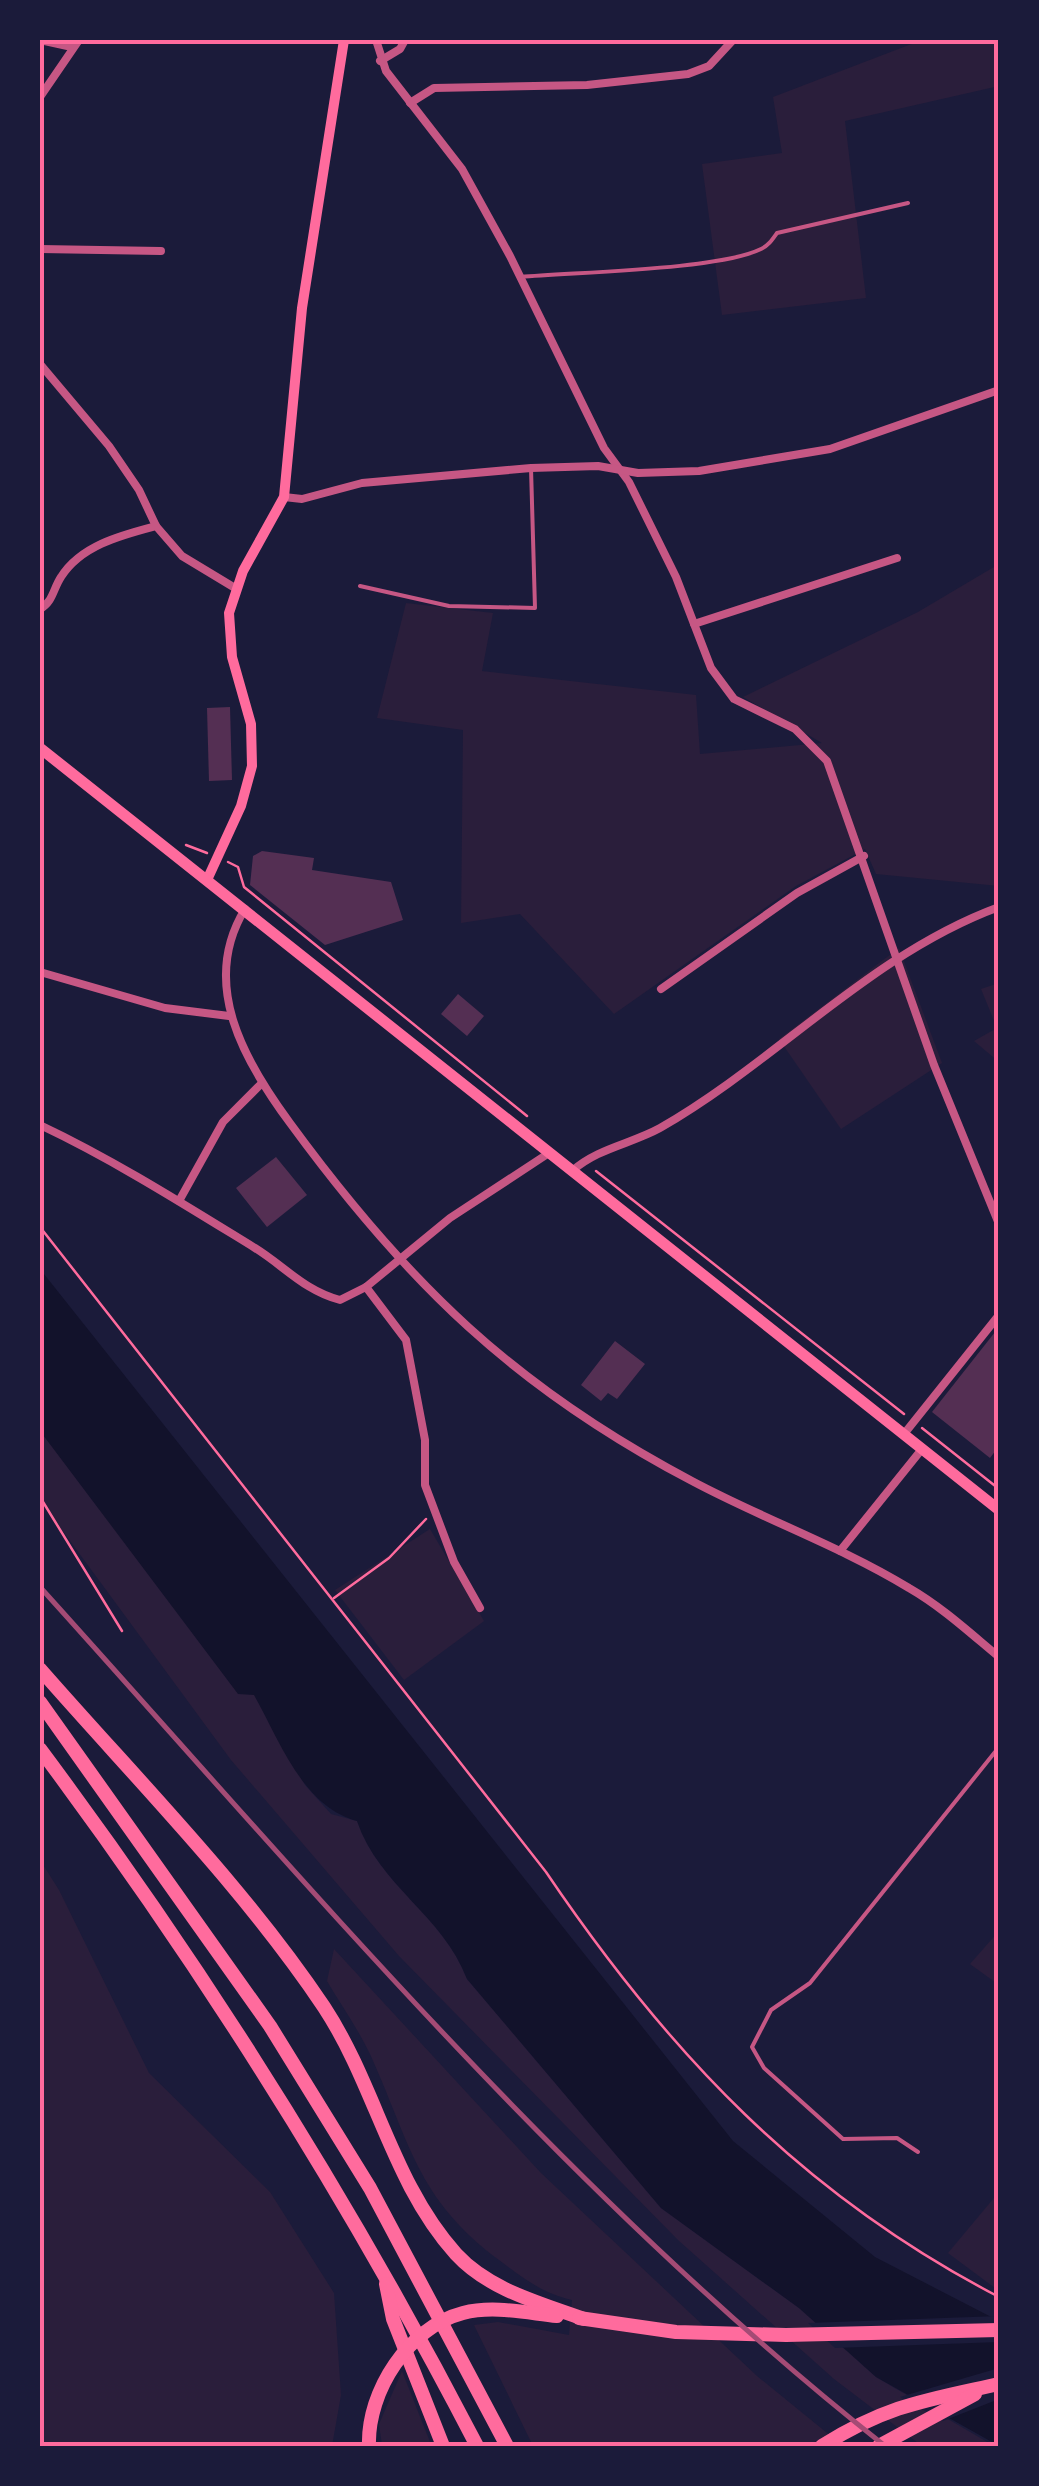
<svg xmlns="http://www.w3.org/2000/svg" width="1039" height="2486" font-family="Rubik,sans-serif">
	<rect width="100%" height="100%" fill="#1b1b3a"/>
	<g fill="#2a1e3b">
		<path d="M 922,40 L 999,40 L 999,86 L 845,121 L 866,298 L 722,315 L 702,164 L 782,153 L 773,97 Z"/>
		<path d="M 999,564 L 999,886 L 876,874 L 865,849 L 796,886 L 614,1014 L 520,914 L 461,923 L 463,730 L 377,718 L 406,603 L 493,613 L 482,671 L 696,695 L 700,754 L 822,743 L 743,697 L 918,612 Z"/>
		<path d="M 899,948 L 942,1063 L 841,1129 L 779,1039 Z"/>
		<path d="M 999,983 L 999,1062 L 974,1041 L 997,1028 L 981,989 Z"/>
		<path d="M 40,1431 L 254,1694 L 305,1785 L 331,1814 L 357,1821 C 379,1886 443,1915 467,1979 L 661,2208 L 799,2308 L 876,2377 L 994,2446 L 922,2446 L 834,2379 L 678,2240 L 399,1956 L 231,1760 L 40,1500 Z"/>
		<path d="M 430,1529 L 484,1621 L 404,1680 L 335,1590 Z"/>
		<path d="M 40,1860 L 59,1890 L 149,2073 L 270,2192 L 334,2293 L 341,2395 L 332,2446 L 40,2446 Z"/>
		<path d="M 999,1931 L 999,1985 L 970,1964 Z"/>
		<path d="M 334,1949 L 541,2173 L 757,2376 L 843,2446 L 533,2446 L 474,2325 L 498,2322 L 569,2335 L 572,2300 C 542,2293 524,2279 499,2260 C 416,2198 410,2142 370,2054 C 358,2029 341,2005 327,1981 Z"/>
		<path d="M 999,2192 L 999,2291 L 948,2253 Z"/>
		<path d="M 402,2371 L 430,2442 L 431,2446 L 382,2446 L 379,2424 Z"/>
	</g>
	<path fill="#12122b" d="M 40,1269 L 733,2141 L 875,2257 L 999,2321 L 999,2446 L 876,2377 L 799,2308 L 661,2208 L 467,1979 C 443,1915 379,1886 357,1821 C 302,1806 280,1741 254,1695 L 238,1694 L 40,1431 Z"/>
	<g fill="#1b1b3a">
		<path d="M 999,2316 L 999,2342 L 835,2348 L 808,2323 Z"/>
		<path d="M 999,2368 L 999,2399 L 943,2421 L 900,2397 Z"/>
	</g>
	<g fill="#542f53">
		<path d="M 230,707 L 232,780 L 209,781 L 207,708 Z"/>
		<path d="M 262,851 L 314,858 L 312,870 L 391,882 L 403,920 L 325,945 L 250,885 L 253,856 Z"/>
		<path d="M 458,994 L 484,1016 L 467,1036 L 441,1014 Z"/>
		<path d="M 276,1157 L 307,1195 L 267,1227 L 236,1188 Z"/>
		<path d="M 999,1327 L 999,1446 L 990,1458 L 932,1412 Z"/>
		<path d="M 615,1341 L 645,1364 L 617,1399 L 608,1393 L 601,1401 L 581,1385 Z"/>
	</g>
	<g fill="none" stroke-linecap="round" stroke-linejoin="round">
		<g stroke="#ff6b9d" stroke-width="2.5">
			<path d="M 186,845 L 207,853"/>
			<path d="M 228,862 L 238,867 L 244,887 L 527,1116"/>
			<path d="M 596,1171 L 904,1414"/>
			<path d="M 40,1227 L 546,1872 C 669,2054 803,2195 999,2297"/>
			<path d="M 922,1428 L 999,1489"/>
			<path d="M 40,1497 L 122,1631"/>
			<path d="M 334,1598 L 389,1558 L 426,1519"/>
		</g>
		<g stroke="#c65784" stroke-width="4">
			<path d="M 521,277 C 576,272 718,270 761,249 C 768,246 772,240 777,233 L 908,203"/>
			<path d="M 360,586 L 449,606 L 535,608 L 531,468"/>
			<path d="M 918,2152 L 897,2138 L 843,2139 L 764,2068 L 752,2047 L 771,2010 L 810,1983 L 999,1747"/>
		</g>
		<g stroke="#c65784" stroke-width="8">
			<path d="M 40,40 L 72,47"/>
			<path d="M 376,40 L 386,71 L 462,169 L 510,256 L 604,448 L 629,482 L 676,577 L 711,668 L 734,699 L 795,729 L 827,761 L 934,1065 L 999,1224"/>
			<path d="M 380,61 L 400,49 L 405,40"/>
			<path d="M 40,97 L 79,40"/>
			<path d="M 410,103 L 434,88 L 587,85 L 688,74 L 709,66 L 733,40"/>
			<path d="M 40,249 L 161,251"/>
			<path d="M 40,364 L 109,446 L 139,490 L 156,526 L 182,556 L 235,588"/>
			<path d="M 284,497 L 302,499 L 362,483 L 531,468 L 598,466 L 638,473 L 699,471 L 830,449 L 999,390"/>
			<path d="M 40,609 C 53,602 53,589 61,577 C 81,545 122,535 156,526"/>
			<path d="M 694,624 L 897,558"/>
			<path d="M 245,909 C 199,984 245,1062 290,1123 C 407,1283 515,1388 692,1481 C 763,1519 840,1546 909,1588 C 942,1607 970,1633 999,1657"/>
			<path d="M 40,972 L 165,1008 L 229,1016"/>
			<path d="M 661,989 L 797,893 L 864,856"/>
			<path d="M 40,1125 C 114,1160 185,1205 255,1248 C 284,1266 305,1291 340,1300 L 366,1287 L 450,1218 L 549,1153"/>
			<path d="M 572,1171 C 598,1148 631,1144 660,1128 C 777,1061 871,954 999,907"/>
			<path d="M 179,1201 L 223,1122 L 261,1084"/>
			<path d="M 366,1287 L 406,1340 L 425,1440 L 425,1485 L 454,1562 L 480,1608"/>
			<path d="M 904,1434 L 999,1315"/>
			<path d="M 840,1551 L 922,1449"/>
		</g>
		<path stroke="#ff6b9d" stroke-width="10" d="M 207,880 L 241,806 L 252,766 L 251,724 L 232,657 L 229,613 L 243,571 L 284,497 L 302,308 L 344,40"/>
		<path stroke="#ff6b9d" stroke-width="11" d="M 40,748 L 999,1510"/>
		<g stroke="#ff6b9d" stroke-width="14">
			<path d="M 40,1669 C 137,1780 242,1885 324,2007 C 376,2086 392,2183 456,2254 C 489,2290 540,2303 584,2319"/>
			<path d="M 40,1702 L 270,2026 L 370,2188 L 507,2446"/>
			<path d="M 40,1749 C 205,1970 350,2201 477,2446"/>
			<path d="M 386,2284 L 393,2319 L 443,2446"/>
			<path d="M 579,2318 L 676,2332 L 786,2335 L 999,2330"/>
			<path d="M 369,2446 C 367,2391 409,2327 463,2313 C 493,2305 527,2313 557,2316"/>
			<path d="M 822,2446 C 887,2405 927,2400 999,2384"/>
			<path d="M 879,2446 L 975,2394"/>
		</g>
		<path stroke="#a44b75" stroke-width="5" d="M 40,1587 C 309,1885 568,2196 885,2446"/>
	</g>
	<rect width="1039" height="2486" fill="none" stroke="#1b1b3a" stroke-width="85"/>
	<rect x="42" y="42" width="954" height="2402" fill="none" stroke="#ff6b9d" stroke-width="4"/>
</svg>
